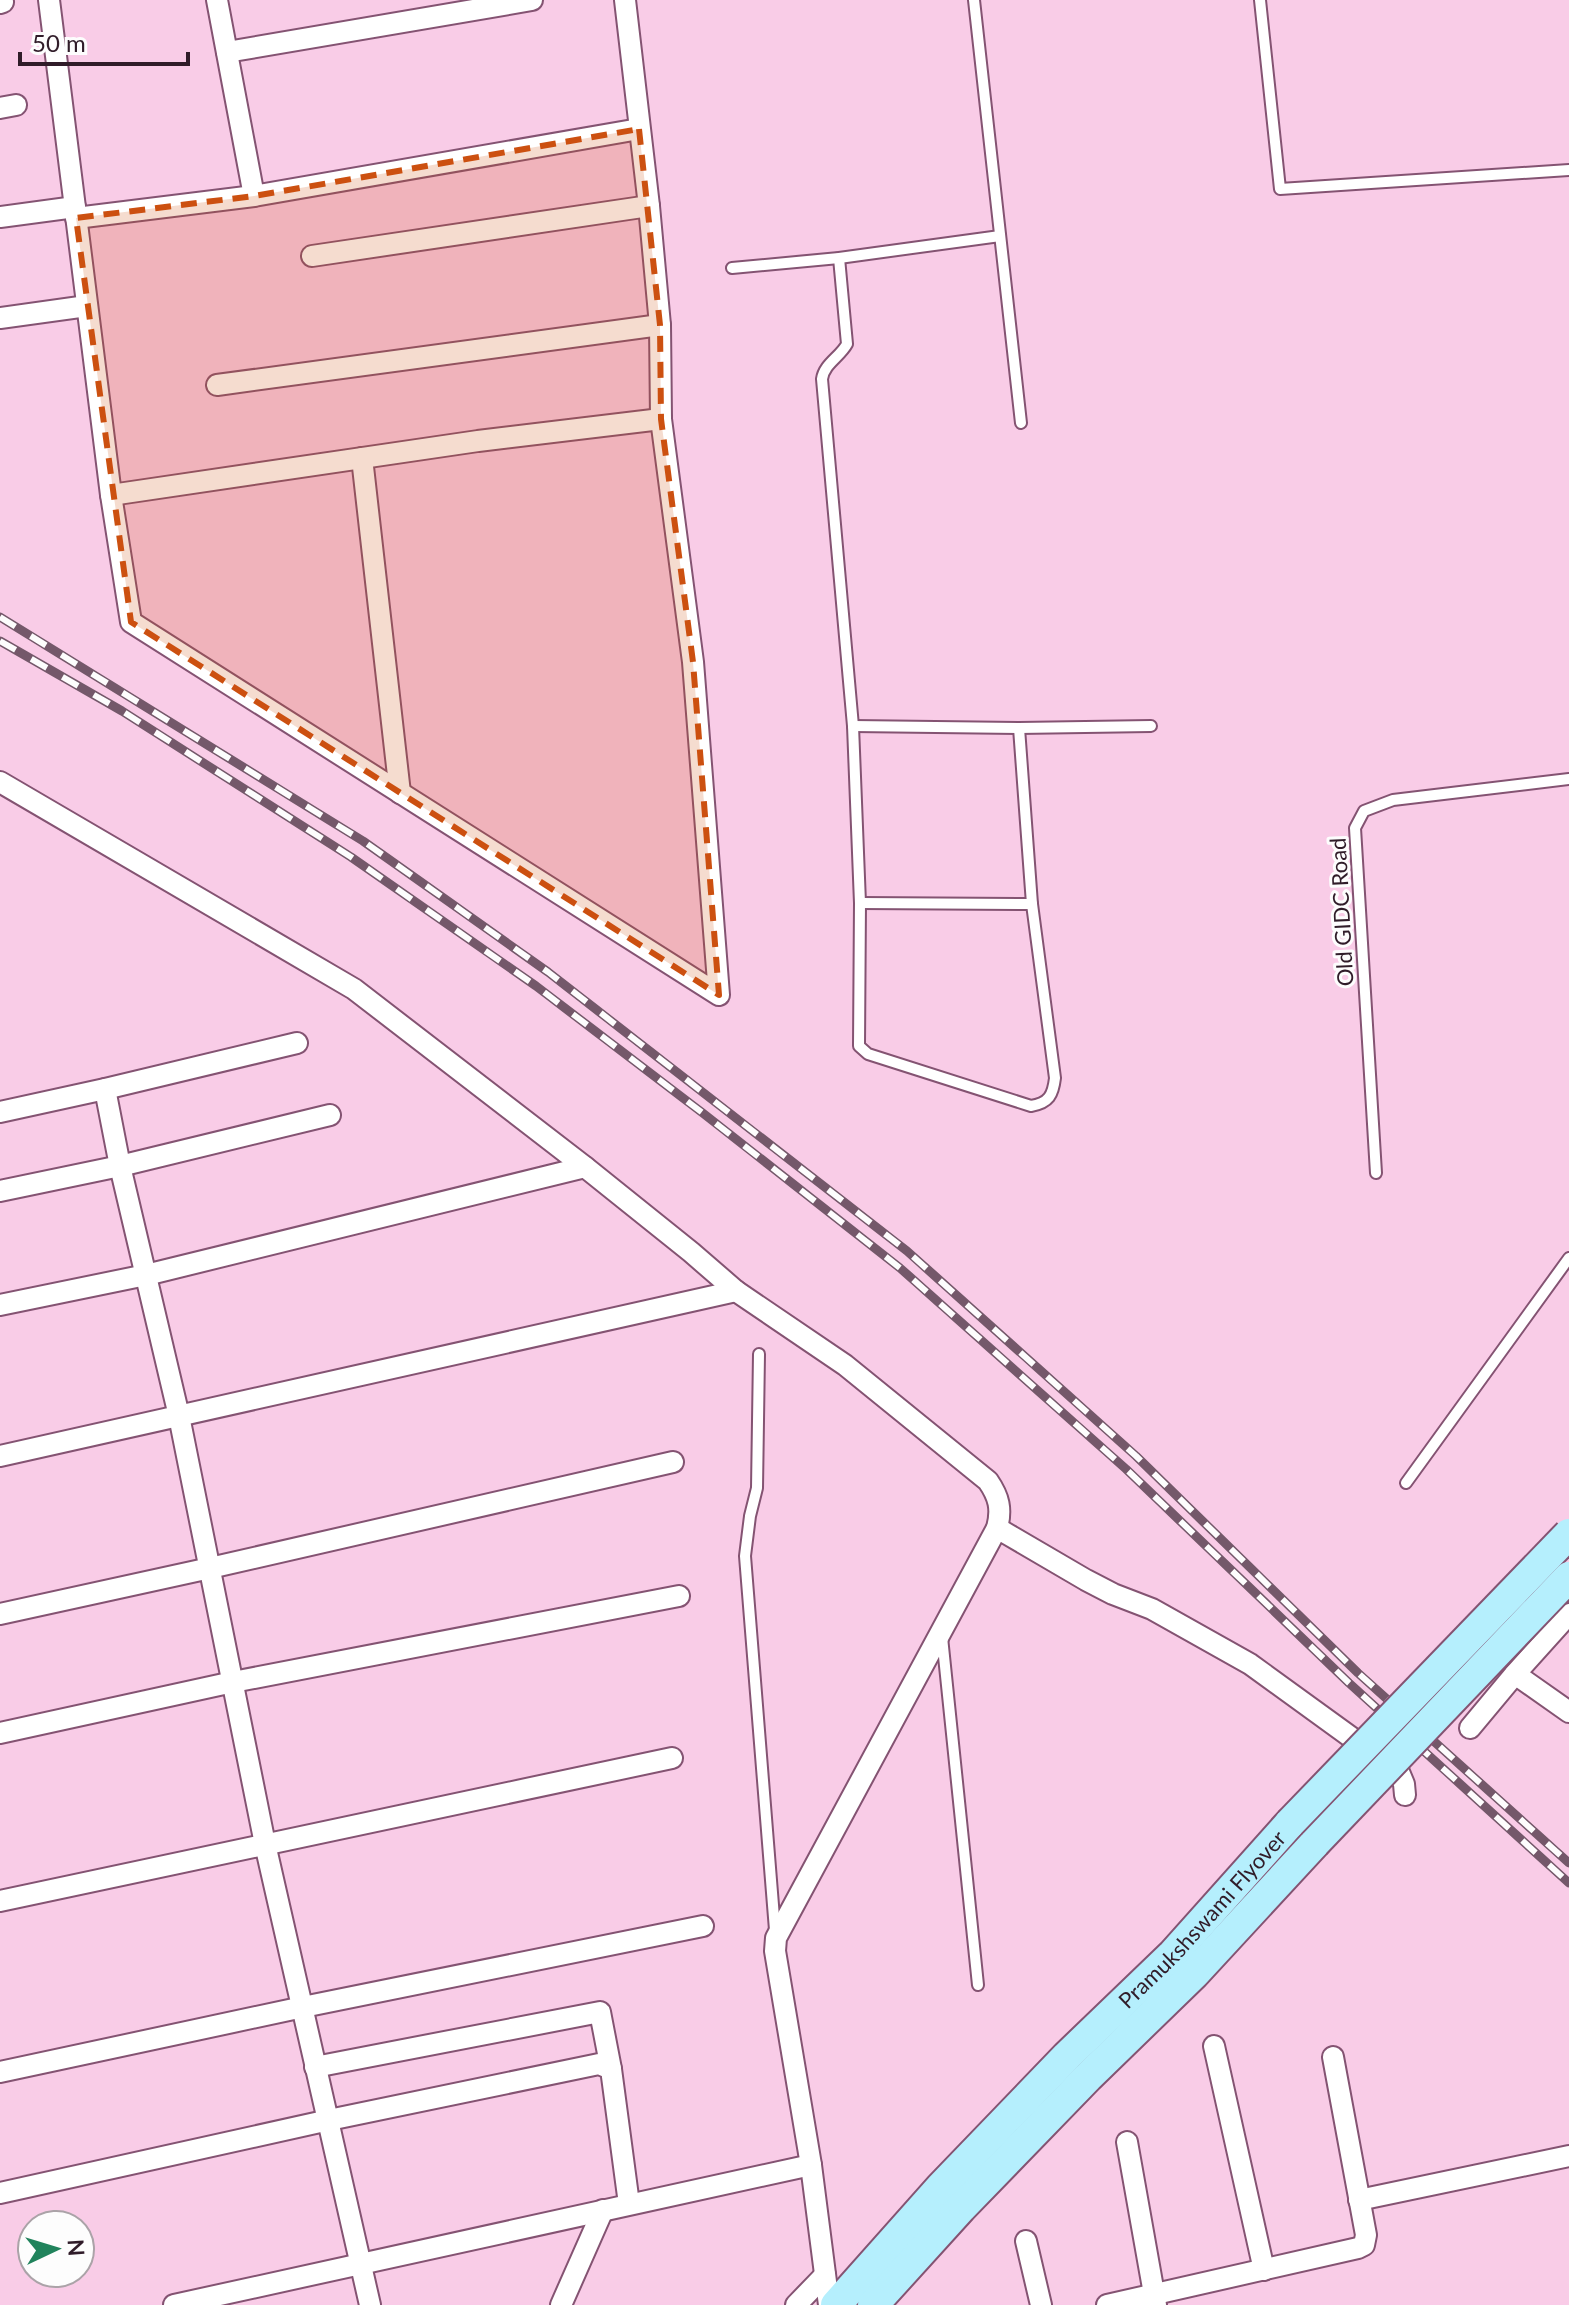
<svg xmlns="http://www.w3.org/2000/svg" width="1569" height="2305" font-family="Lato,sans-serif">
	<rect width="100%" height="100%" fill="#f9cce7"/>
	<g fill="none" stroke-linecap="round" stroke-linejoin="round">
		<g stroke="#845372" stroke-width="14">
			<g id="service">
				<path d="M 974,0 L 1021,423"/>
				<path d="M 1260,0 L 1280,189 L 1569,170"/>
				<path d="M 839,258 L 847,344 C 840,357 824,364 822,379 L 853,726 L 860,903 L 859,1046 L 868,1054 L 1031,1106 C 1049,1103 1053,1095 1055,1078 L 1032,904 L 1019,728"/>
				<path d="M 732,268 L 839,258 L 1000,236"/>
				<path d="M 853,726 L 1019,728 L 1151,726"/>
				<path d="M 860,903 L 1032,904"/>
				<path d="M 1376,1173 L 1355,828 L 1364,811 L 1393,800 L 1569,779"/>
				<path d="M 759,1354 L 757,1488 L 750,1516 L 745,1556 L 775,1930"/>
				<path d="M 1406,1483 L 1569,1258"/>
				<path d="M 942,1637 L 978,1985"/>
			</g>
		</g>
		<g stroke="#845372" stroke-width="24">
			<g id="minor">
				<path d="M 49,0 L 111,495 L 131,622 L 719,995 L 693,662 L 661,419 L 660,325 L 649,206 L 625,0"/>
				<path d="M 217,0 L 254,196"/>
				<path d="M 0,3 L 3,2"/>
				<path d="M 227,52 L 532,0"/>
				<path d="M 0,108 L 16,105"/>
				<path d="M 0,217 L 75,207"/>
				<path d="M 76,218 L 254,196 L 639,129"/>
				<path d="M 312,256 L 649,206"/>
				<path d="M 0,318 L 87,306"/>
				<path d="M 217,385 L 660,325"/>
				<path d="M 362,458 L 400,793"/>
				<path d="M 111,495 L 478,441 L 661,419"/>
				<path d="M 0,782 L 354,989 L 585,1167 L 691,1252 L 736,1291 L 845,1365 L 988,1481 C 999,1497 1002,1509 997,1528 L 776,1938 L 775,1951 L 811,2165 L 829,2305"/>
				<path d="M 105,1089 L 120,1166 L 179,1416 L 265,1844 L 370,2305"/>
				<path d="M 0,1112 L 105,1089 L 297,1043"/>
				<path d="M 0,1191 L 120,1166 L 330,1115"/>
				<path d="M 0,1305 L 146,1275 L 585,1167"/>
				<path d="M 0,1456 L 736,1291"/>
				<path d="M 997,1528 L 1086,1580 L 1113,1594 L 1152,1609 L 1250,1664 L 1399,1772 L 1404,1784 L 1405,1795"/>
				<path d="M 0,1614 L 210,1568 L 673,1462"/>
				<path d="M 1515,1674 L 1569,1712"/>
				<path d="M 1470,1728 L 1515,1674 L 1569,1614"/>
				<path d="M 0,1733 L 233,1682 L 679,1596"/>
				<path d="M 0,1901 L 672,1758"/>
				<path d="M 1214,2046 L 1264,2270"/>
				<path d="M 315,2067 L 600,2012 L 611,2069"/>
				<path d="M 0,2072 L 303,2007 L 703,1926"/>
				<path d="M 1127,2142 L 1156,2305"/>
				<path d="M 0,2193 L 329,2120 L 599,2064 L 611,2069 L 629,2204"/>
				<path d="M 1359,2200 L 1569,2156"/>
				<path d="M 1026,2241 L 1041,2305"/>
				<path d="M 174,2305 L 811,2165"/>
				<path d="M 561,2305 L 603,2210"/>
				<path d="M 796,2305 L 825,2275"/>
				<path d="M 1107,2305 L 1358,2248 L 1364,2245 L 1366,2235 L 1333,2057"/>
			</g>
		</g>
		<g stroke="#845372" stroke-width="34">
			<g id="secondary">
				<path id="s1" d="M 836,2305 L 940,2188 L 1067,2056 L 1173,1954 L 1290,1823"/>
				<path d="M 873,2305 L 961,2208 L 1088,2077 L 1194,1974 L 1315,1843"/>
			</g>
		</g>
		<use href="#service" stroke="#fff" stroke-width="10"/>
		<use href="#minor" stroke="#fff" stroke-width="20"/>
		<use href="#secondary" stroke="#b5effd" stroke-width="30"/>
		<g stroke="#74586a" stroke-width="9">
			<g id="rail">
				<path d="M 0,617 L 363,841 L 548,972 L 907,1251 L 1136,1456 L 1358,1673 L 1569,1863"/>
				<path d="M 0,641 L 122,711 L 351,857 L 536,986 L 704,1114 L 900,1268 L 1126,1469 L 1349,1683 L 1569,1883"/>
			</g>
		</g>
		<use href="#rail" stroke="#fdfdfd" stroke-width="6" stroke-dasharray="18" stroke-linecap="butt"/>
		<g stroke="#845372" stroke-width="34" stroke-linecap="butt">
			<g id="secondary-bridge">
				<path d="M 1290,1823 L 1569,1534"/>
				<path d="M 1315,1843 L 1569,1577"/>
			</g>
		</g>
		<use href="#secondary-bridge" stroke="#b5effd" stroke-width="30"/>
	</g>
	<path fill="#cc5010" fill-opacity="0.2" stroke="#cc5010" stroke-width="6" stroke-dasharray="16 10" stroke-linejoin="round" d="M 639,129 L 660,325 L 661,419 L 693,662 L 719,995 L 131,622 L 76,218 L 254,196 Z"/>
	<g text-anchor="middle" dominant-baseline="central" stroke-width="6" stroke-linejoin="round" paint-order="stroke">
		<g font-size="22" fill="#301c29" stroke="#fdfdfd">
			<text transform="translate(1341 912) rotate(-93)">Old GIDC Road</text>
			<text stroke="none"><textPath href="#s1" startOffset="532">Pramukshswami Flyover</textPath></text>
		</g>
	</g>
	<g transform="translate(56 2249) rotate(86)"><circle r="38" fill="#fdfdfd" stroke="#aba3a8" stroke-width="2"/>
	<path d="M0-6L14 30L0 20L-14 30Z" fill="#21835c"/>
	<text y="-12" font-size="22" font-weight="bold" text-anchor="middle" fill="#301c29">N</text>
	</g>
	<path d="M20 52v12h168v-12" fill="none" stroke="#301c29" stroke-width="4"/>
	<text x="32" y="52" font-size="24" fill="#301c29" stroke="#fdfdfd" stroke-width="6" paint-order="stroke">50 m</text>
</svg>
